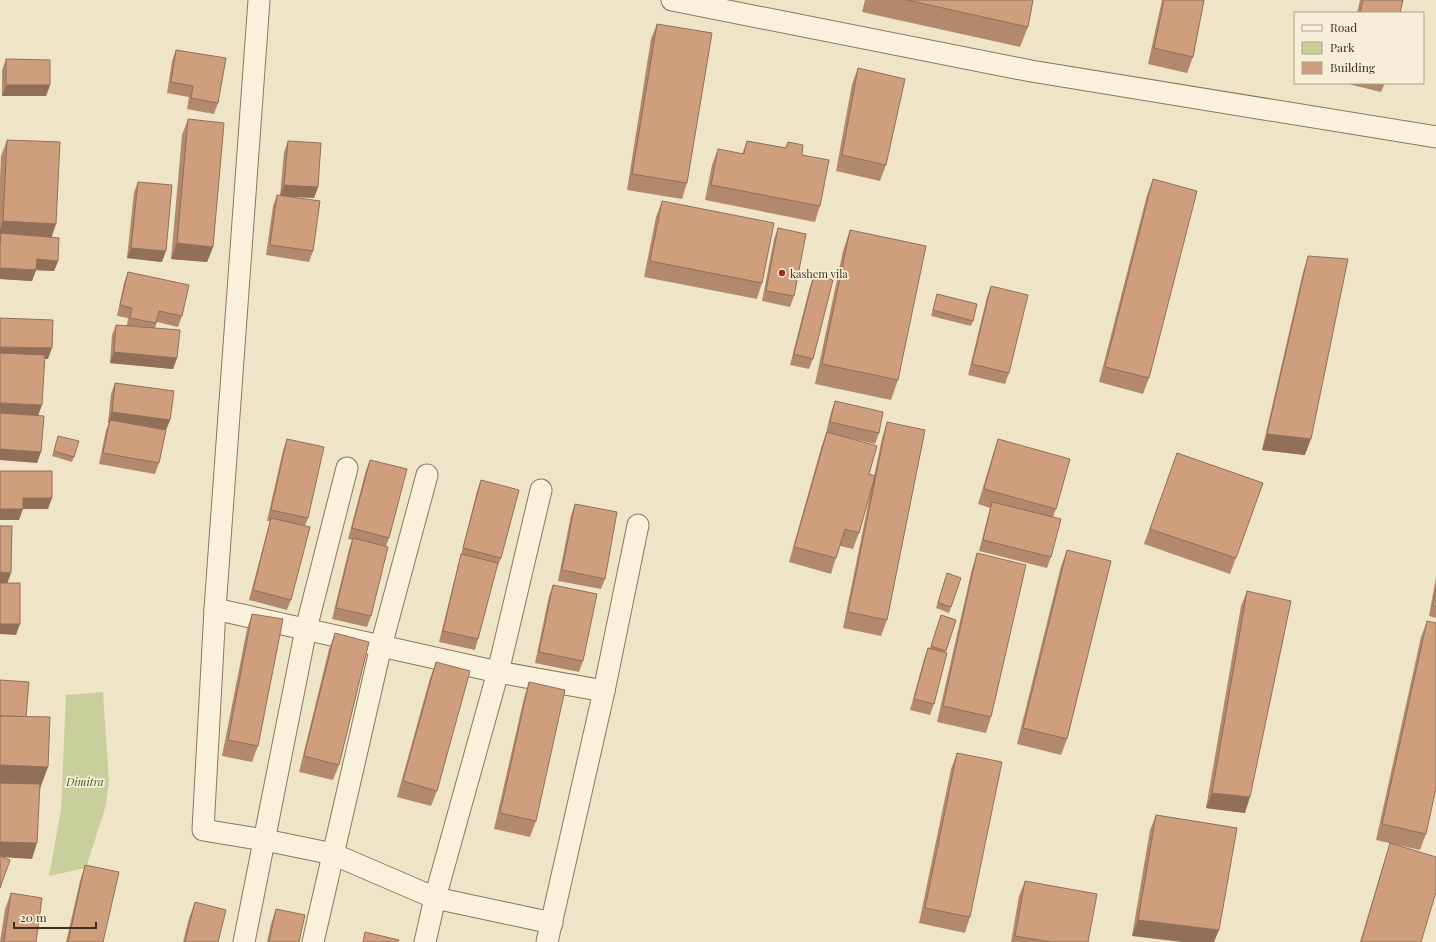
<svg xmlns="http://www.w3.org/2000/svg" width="1436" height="942" font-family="'Playfair Display',serif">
	<rect width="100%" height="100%" fill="#f0e4c8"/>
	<path fill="#c9cf9b" d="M 103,692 L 109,781 L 106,805 L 86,868 L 49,876 L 61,810 L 66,695 Z"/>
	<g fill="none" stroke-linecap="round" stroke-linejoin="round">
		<g stroke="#8d765c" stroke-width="23">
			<g id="street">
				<path d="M 259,0 L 215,609 L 203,830 L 265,840 L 333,854 L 435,898 L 552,923"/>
				<path d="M 672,0 L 1031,71 L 1436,137"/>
				<path d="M 215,609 L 498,672 L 604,691"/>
				<path d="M 244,942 L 306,629 L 347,468"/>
				<path d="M 313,942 L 381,646 L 427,475"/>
				<path d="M 425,942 L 435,898 L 498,672 L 541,490"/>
				<path d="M 547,942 L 604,691 L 638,525"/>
			</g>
		</g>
		<use href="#street" stroke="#faf1dc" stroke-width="21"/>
	</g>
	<g fill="#b2896c">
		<path d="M 865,0 L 1033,0 L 1028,27 L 1020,47 L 862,12 Z"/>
		<path d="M 1162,0 L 1204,0 L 1193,57 L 1187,73 L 1148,64 Z"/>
		<path d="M 1360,0 L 1403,0 L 1400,13 L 1357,13 Z"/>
		<path d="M 657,24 L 687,183 L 682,199 L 627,190 L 651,39 Z"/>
		<path d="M 176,50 L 218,103 L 214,114 L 187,109 L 189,97 L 167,93 L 172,61 Z"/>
		<path d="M 6,59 L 50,85 L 46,96 L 2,96 L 2,70 Z"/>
		<path d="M 858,68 L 886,165 L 880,181 L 836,171 L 852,84 Z"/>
		<path d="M 1344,83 L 1385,83 L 1381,92 Z"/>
		<path d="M 188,119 L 213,247 L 207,262 L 171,259 L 182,135 Z"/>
		<path d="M 7,140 L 51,237 L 58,261 L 54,271 L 36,270 L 32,281 L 0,279 L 0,178 L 1,156 Z"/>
		<path d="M 288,141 L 318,187 L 314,198 L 280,196 L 284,152 Z"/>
		<path d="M 747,141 L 785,148 L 788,142 L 802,155 L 820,206 L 815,222 L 705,200 L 712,165 L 718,149 L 742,154 Z"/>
		<path d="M 1153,179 L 1149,378 L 1143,394 L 1099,382 L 1147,195 Z"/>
		<path d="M 138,182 L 162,262 L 127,258 L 134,192 Z"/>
		<path d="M 277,195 L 313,251 L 309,262 L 266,255 L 273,206 Z"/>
		<path d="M 662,201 L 762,283 L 757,299 L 644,277 L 656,217 Z"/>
		<path d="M 778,228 L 794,296 L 790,307 L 762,301 L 774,239 Z"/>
		<path d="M 850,230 L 898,380 L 891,400 L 815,384 L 843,251 Z"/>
		<path d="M 1308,256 L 1305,455 L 1262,450 L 1303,272 Z"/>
		<path d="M 128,272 L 182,316 L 178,327 L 157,322 L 155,328 L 177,358 L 173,369 L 110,363 L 112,335 L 116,325 L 127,325 L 128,318 L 117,316 L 124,283 Z"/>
		<path d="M 814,275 L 813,359 L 809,369 L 790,365 L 810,286 Z"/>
		<path d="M 991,286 L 1009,373 L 1005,384 L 968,375 L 987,297 Z"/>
		<path d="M 937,294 L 973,321 L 971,326 L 931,316 Z"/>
		<path d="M 115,383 L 170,420 L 166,430 L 159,463 L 155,474 L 99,464 L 106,430 L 109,423 L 108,423 L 111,394 Z"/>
		<path d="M 835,401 L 879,433 L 875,444 L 845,437 L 869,474 L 874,476 L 882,438 L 887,422 L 887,620 L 881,636 L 843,628 L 872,485 L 859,533 L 853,549 L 840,546 L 836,558 L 831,574 L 789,562 L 821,448 L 826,433 L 831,412 Z"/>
		<path d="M 58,436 L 74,457 L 72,462 L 52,456 Z"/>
		<path d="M 287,439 L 308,518 L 305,526 L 291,600 L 287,610 L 249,600 L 268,528 L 270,521 L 267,521 L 283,450 Z"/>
		<path d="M 998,439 L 1056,509 L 1053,517 L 1051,557 L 1047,568 L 979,551 L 990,508 L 978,504 L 993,454 Z"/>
		<path d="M 1177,453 L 1263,483 L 1230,574 L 1144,544 Z"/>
		<path d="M 370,460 L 389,538 L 386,546 L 371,616 L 367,627 L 332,619 L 349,549 L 352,540 L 348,539 L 366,470 Z"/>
		<path d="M 481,480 L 501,558 L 497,568 L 496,568 L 478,639 L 475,650 L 439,642 L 458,565 L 460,559 L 477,491 Z"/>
		<path d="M 575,504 L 605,579 L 601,589 L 558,581 L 571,515 Z"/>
		<path d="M 1067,550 L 1067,739 L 1061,755 L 1017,744 L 1061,566 Z"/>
		<path d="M 977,553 L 991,717 L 986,733 L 937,722 L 972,569 Z"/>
		<path d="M 1436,577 L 1436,618 L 1429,616 Z"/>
		<path d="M 945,579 L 951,607 L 949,613 L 936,608 Z"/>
		<path d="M 553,585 L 583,661 L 579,672 L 535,663 L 549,596 Z"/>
		<path d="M 1247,591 L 1245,813 L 1206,808 L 1241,606 Z"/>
		<path d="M 252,614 L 258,746 L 252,762 L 222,756 L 247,629 Z"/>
		<path d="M 941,615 L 956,620 L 945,653 L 934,704 L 930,715 L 910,710 L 924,659 L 928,648 L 930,648 Z"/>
		<path d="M 1427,621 L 1426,834 L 1420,850 L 1376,840 L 1421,637 Z"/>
		<path d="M 335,633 L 339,765 L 333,780 L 299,772 L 329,649 Z"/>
		<path d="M 436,662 L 437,791 L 431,806 L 397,797 L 430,678 Z"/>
		<path d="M 529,682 L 536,821 L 530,837 L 494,829 L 524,698 Z"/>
		<path d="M 957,753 L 970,917 L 965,933 L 919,923 L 951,769 Z"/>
		<path d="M 1156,815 L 1237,828 L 1132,936 L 1150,830 Z"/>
		<path d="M 1390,843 L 1421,942 L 1360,942 L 1385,859 Z"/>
		<path d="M 85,865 L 103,942 L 66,942 L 80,881 Z"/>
		<path d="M 1025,881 L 1088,942 L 1011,942 L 1019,896 Z"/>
		<path d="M 11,893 L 36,942 L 0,942 L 5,909 Z"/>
		<path d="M 195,902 L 218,942 L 183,942 L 189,918 Z"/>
		<path d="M 276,909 L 299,942 L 267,942 L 271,924 Z"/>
	</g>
	<g fill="#916f58">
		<path d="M 6,85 L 50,85 L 46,96 L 2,96 Z"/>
		<path d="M 284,185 L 318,187 L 314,198 L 280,196 Z"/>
		<path d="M 3,221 L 56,224 L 51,239 L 1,233 L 0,235 L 0,230 Z"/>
		<path d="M 177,243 L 213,247 L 207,262 L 171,259 Z"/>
		<path d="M 131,248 L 166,251 L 162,262 L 127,258 Z"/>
		<path d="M 37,259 L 58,261 L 54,271 L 33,270 Z"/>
		<path d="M 0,268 L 36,270 L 32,281 L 0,279 Z"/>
		<path d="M 0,347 L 52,348 L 48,359 L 0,358 Z"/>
		<path d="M 114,352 L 177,358 L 173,369 L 110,363 Z"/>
		<path d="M 0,403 L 42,405 L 38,416 L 0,414 Z"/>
		<path d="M 112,412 L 170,420 L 166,430 L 109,423 L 110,420 L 109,423 L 108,423 Z"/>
		<path d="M 1267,434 L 1311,439 L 1305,455 L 1262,450 Z"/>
		<path d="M 0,449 L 41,452 L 37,463 L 0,460 Z"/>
		<path d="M 23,498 L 52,498 L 48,509 L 19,509 Z"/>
		<path d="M 0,509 L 23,509 L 19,520 L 0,520 Z"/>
		<path d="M 0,572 L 11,573 L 7,584 L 0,583 Z"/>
		<path d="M 0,624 L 20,624 L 16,635 L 0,634 Z"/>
		<path d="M 0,765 L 48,767 L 38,794 L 0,792 Z"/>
		<path d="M 1212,793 L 1250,797 L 1245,813 L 1206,808 Z"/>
		<path d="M 0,842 L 37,843 L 32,859 L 0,857 Z"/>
		<path d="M 1138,920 L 1219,930 L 1214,942 L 1182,942 L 1132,936 Z"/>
	</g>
	<g fill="#cf9f7d" stroke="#916f58">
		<path d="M 907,0 L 1033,0 L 1028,27 Z"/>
		<path d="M 1164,0 L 1204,0 L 1193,57 L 1154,48 Z"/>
		<path d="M 1363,0 L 1403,0 L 1400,13 L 1360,13 Z"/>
		<path d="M 657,24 L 712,33 L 687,183 L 632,174 Z"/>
		<path d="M 176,50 L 226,58 L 218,103 L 191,98 L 193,86 L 171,82 Z"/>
		<path d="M 6,59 L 50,60 L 50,85 L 6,85 Z"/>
		<path d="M 858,68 L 905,79 L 886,165 L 842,155 Z"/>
		<path d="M 188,119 L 224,123 L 213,247 L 177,243 Z"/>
		<path d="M 7,140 L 60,142 L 56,224 L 3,221 Z"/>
		<path d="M 288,141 L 321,143 L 318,187 L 284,185 Z"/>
		<path d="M 747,141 L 786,148 L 788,142 L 803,145 L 802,155 L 829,160 L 820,206 L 711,185 L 718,149 L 744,154 Z"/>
		<path d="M 1153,179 L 1197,191 L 1149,378 L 1105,367 Z"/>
		<path d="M 138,182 L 172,185 L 166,251 L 131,248 Z"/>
		<path d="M 277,195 L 320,201 L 313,251 L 270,245 Z"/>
		<path d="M 662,201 L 774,223 L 762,283 L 650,261 Z"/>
		<path d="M 778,228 L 806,234 L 794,296 L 766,291 Z"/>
		<path d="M 850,230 L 926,246 L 898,380 L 822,364 Z"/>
		<path d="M 1,233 L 59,238 L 58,261 L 37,259 L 36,270 L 0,268 L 0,245 Z"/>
		<path d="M 1308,256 L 1348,259 L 1311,439 L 1267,434 Z"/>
		<path d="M 128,272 L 189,285 L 182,316 L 159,311 L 156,323 L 130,318 L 132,308 L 120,305 Z"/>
		<path d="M 814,275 L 833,280 L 813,359 L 794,354 Z"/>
		<path d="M 991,286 L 1028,295 L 1009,373 L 972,364 Z"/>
		<path d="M 937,294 L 977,304 L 973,321 L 933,310 Z"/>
		<path d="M 0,318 L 53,320 L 52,348 L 0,347 Z"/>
		<path d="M 116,325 L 180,330 L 177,358 L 114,352 Z"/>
		<path d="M 0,353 L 45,355 L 42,405 L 0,403 Z"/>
		<path d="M 115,383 L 174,391 L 170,420 L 112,412 Z"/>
		<path d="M 835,401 L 883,412 L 879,433 L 830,422 Z"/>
		<path d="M 0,413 L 44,416 L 41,452 L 0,449 Z"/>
		<path d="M 110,420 L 166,430 L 159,463 L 103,453 Z"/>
		<path d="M 887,422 L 925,430 L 887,620 L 848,612 Z"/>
		<path d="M 827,432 L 877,446 L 869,474 L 875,476 L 859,533 L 845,529 L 836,558 L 794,547 Z"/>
		<path d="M 58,436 L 79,441 L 74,457 L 54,451 Z"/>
		<path d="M 287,439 L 324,447 L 308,518 L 271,510 Z"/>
		<path d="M 998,439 L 1070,459 L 1056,509 L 984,489 Z"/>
		<path d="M 1177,453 L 1263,483 L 1236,558 L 1150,529 Z"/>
		<path d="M 370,460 L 407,469 L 389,538 L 352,528 Z"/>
		<path d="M 0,471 L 52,471 L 52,498 L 23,498 L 23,509 L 0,509 Z"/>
		<path d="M 481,480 L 519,490 L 501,558 L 463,548 Z"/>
		<path d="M 992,502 L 1061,519 L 1051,557 L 983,540 Z"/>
		<path d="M 575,504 L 617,512 L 605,579 L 562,570 Z"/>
		<path d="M 271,518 L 310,527 L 291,600 L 253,590 Z"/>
		<path d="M 0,526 L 12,526 L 11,573 L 0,572 Z"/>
		<path d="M 353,538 L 388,547 L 371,616 L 336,608 Z"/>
		<path d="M 1067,550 L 1111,561 L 1067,739 L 1023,728 Z"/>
		<path d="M 977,553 L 1026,565 L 991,717 L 943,706 Z"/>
		<path d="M 461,554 L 498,563 L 478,639 L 443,631 Z"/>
		<path d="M 947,573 L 961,578 L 951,607 L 938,603 Z"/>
		<rect x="0" y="583" width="20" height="41"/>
		<path d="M 553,585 L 597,594 L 583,661 L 539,652 Z"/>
		<path d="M 1436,588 L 1436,606 L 1433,606 Z"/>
		<path d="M 1247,591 L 1291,601 L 1250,797 L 1212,793 Z"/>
		<path d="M 252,614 L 283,619 L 258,746 L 228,740 Z"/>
		<path d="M 941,615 L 956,620 L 946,651 L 931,646 Z"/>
		<path d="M 1427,621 L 1436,623 L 1436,788 L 1426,834 L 1382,824 Z"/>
		<path d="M 335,633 L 369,642 L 339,765 L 304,756 Z"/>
		<path d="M 928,648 L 947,653 L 934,704 L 914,699 Z"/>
		<path d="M 436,662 L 470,671 L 437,791 L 403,781 Z"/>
		<path d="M 0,680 L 29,682 L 26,717 L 0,716 Z"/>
		<path d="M 529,682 L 565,690 L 536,821 L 500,813 Z"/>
		<path d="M 0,716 L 50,717 L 48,767 L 0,765 Z"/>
		<path d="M 957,753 L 1002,762 L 970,917 L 925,908 Z"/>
		<path d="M 0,783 L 40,784 L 37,843 L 0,842 Z"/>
		<path d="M 1156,815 L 1237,828 L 1219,930 L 1138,920 Z"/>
		<path d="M 1390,843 L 1436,857 L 1436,892 L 1421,942 L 1361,942 Z"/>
		<path d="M 0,856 L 10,860 L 0,888 Z"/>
		<path d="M 85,865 L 119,872 L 103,942 L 68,942 Z"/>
		<path d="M 1025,881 L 1097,894 L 1088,942 L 1051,942 L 1015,936 Z"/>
		<path d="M 11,893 L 42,898 L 36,942 L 4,942 Z"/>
		<path d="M 195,902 L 226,910 L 218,942 L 185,942 Z"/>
		<path d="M 276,909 L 305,915 L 299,942 L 269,942 Z"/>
		<path d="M 365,932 L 399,940 L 398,942 L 363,942 Z"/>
	</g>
	<circle fill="#9e2a2b" stroke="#f7eed8" stroke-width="1.5" cx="782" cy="273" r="4"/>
	<g text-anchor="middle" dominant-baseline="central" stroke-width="3.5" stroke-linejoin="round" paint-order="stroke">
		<g font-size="11" fill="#3d2e20" stroke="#f7eed8" text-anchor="start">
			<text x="790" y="273">kashem vila</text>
		</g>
		<g font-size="11" font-style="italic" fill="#4d5a26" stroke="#f7eed8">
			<text x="85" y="781">Dimitra</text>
		</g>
	</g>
	<rect x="1294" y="12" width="130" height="72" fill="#f7eed8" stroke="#ada18e"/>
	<rect x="1302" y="25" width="20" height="6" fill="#faf1dc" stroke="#ada18e"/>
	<text x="1330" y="32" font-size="12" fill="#3d2e20">Road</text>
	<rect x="1302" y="42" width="20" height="12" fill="#c9cf9b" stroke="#ada18e"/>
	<text x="1330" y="52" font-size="12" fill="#3d2e20">Park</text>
	<rect x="1302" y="62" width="20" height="12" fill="#cf9f7d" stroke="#ada18e"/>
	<text x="1330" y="72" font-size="12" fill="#3d2e20">Building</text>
	<path d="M14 922v6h82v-6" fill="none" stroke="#3d2e20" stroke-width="2"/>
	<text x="20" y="922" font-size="12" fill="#3d2e20" stroke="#f7eed8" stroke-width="3" paint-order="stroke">20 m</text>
</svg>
